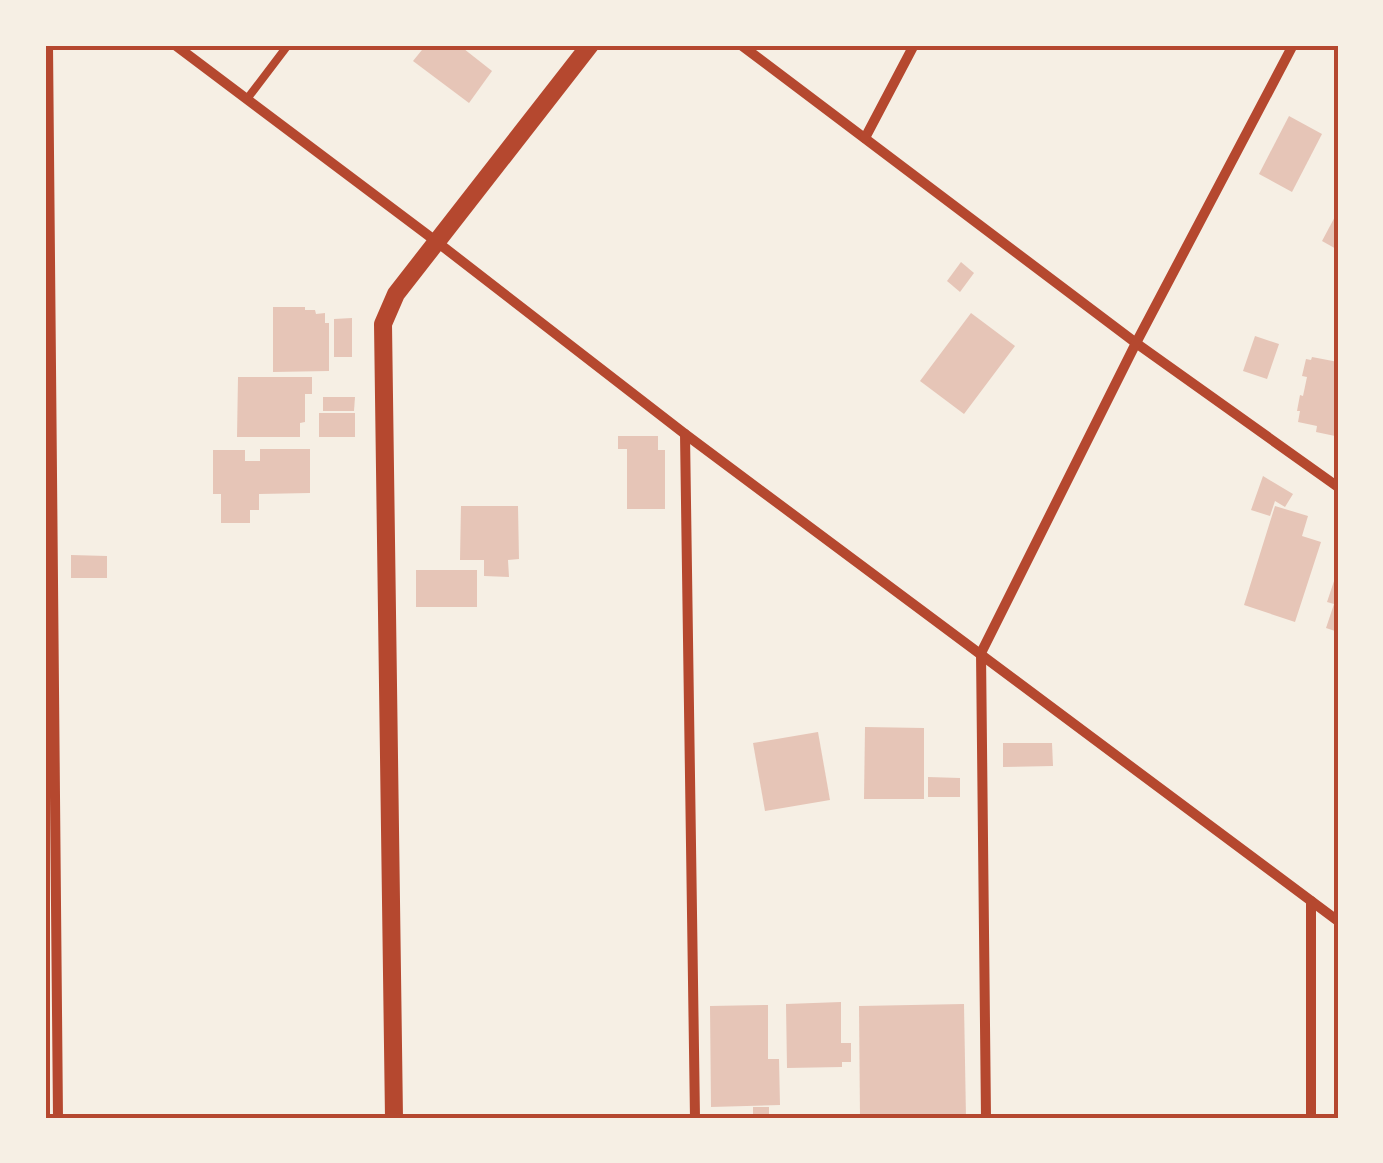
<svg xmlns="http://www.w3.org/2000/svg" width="1383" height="1163" font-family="Jost,sans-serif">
	<rect width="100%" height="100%" fill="#f6efe4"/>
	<g fill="#e6c5b7">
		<path d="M 426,45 L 459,45 L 492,71 L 469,103 L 413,61 Z"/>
		<path d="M 1289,116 L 1322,134 L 1292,192 L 1259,174 Z"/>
		<path d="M 1338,211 L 1338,250 L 1322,241 Z"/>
		<path d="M 961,262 L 974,273 L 960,292 L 947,281 Z"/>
		<path d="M 273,307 L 305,307 L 305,310 L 315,310 L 316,314 L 325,313 L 325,323 L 329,323 L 329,371 L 273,372 Z"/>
		<path d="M 971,313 L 1015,346 L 964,414 L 920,381 Z"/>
		<path d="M 352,318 L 352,357 L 334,357 L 334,319 Z"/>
		<path d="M 1255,336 L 1279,344 L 1267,379 L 1243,371 Z"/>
		<path d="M 1312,357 L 1338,362 L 1338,430 L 1336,430 L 1335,436 L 1316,432 L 1317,426 L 1298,422 L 1300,411 L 1297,411 L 1300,395 L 1303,396 L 1307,377 L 1302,376 L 1306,359 L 1311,360 Z"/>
		<path d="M 238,377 L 312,377 L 312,394 L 305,394 L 305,422 L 300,423 L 300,437 L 237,437 Z"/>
		<path d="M 323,397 L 355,397 L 354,411 L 323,411 Z"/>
		<rect x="319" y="413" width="36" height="24"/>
		<path d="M 618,436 L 658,436 L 658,450 L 665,450 L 665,509 L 627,509 L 627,449 L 618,449 Z"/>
		<path d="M 260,449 L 310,449 L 310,493 L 259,494 L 259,510 L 250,510 L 250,523 L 221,523 L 221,494 L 213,494 L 213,450 L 245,450 L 245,461 L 260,461 Z"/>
		<path d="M 1263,476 L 1293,494 L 1285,507 L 1275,501 L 1270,516 L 1251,510 Z"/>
		<path d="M 461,506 L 518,506 L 519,559 L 508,560 L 509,577 L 484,576 L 484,560 L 460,560 Z"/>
		<path d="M 1275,506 L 1308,516 L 1302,536 L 1321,542 L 1295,622 L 1244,605 Z"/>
		<path d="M 71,555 L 107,556 L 107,578 L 71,578 Z"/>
		<rect x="416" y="570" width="61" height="37"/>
		<path d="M 1335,578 L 1338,579 L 1338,632 L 1326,628 L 1334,604 L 1327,602 Z"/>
		<path d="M 865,727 L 924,728 L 924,799 L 864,799 Z"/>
		<path d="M 818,732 L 830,800 L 765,811 L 753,743 Z"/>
		<path d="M 1003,743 L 1052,743 L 1053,766 L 1003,767 Z"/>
		<path d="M 928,777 L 960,778 L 960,797 L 928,797 Z"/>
		<path d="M 841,1002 L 841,1043 L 851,1043 L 851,1062 L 842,1062 L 842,1067 L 787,1068 L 786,1004 Z"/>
		<path d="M 964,1004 L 966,1118 L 860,1118 L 859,1006 Z"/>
		<path d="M 768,1005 L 768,1059 L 779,1059 L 780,1105 L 711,1107 L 710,1006 Z"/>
		<rect x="753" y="1107" width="16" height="11"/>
	</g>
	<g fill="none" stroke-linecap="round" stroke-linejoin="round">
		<path stroke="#b5482f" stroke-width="8" d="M 247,99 L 288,45"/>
		<g stroke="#b5482f" stroke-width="10">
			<path d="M 48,45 L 58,1118"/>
			<path d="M 175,45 L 437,242 L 685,434 L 1338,921"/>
			<path d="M 741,45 L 1136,343 L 1338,487"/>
			<path d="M 865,138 L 914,45"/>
			<path d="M 685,434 L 695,1118"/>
			<path d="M 986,1118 L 981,653 L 1136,343 L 1293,45"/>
			<path d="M 1311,1118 L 1311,901"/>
		</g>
		<path stroke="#b5482f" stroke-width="18" d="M 394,1118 L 383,324 L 396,294 L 590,45"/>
	</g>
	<rect width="1383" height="1163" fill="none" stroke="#f6efe4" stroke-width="95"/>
	<rect x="48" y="48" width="1288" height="1068" fill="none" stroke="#b5482f" stroke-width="4"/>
</svg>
